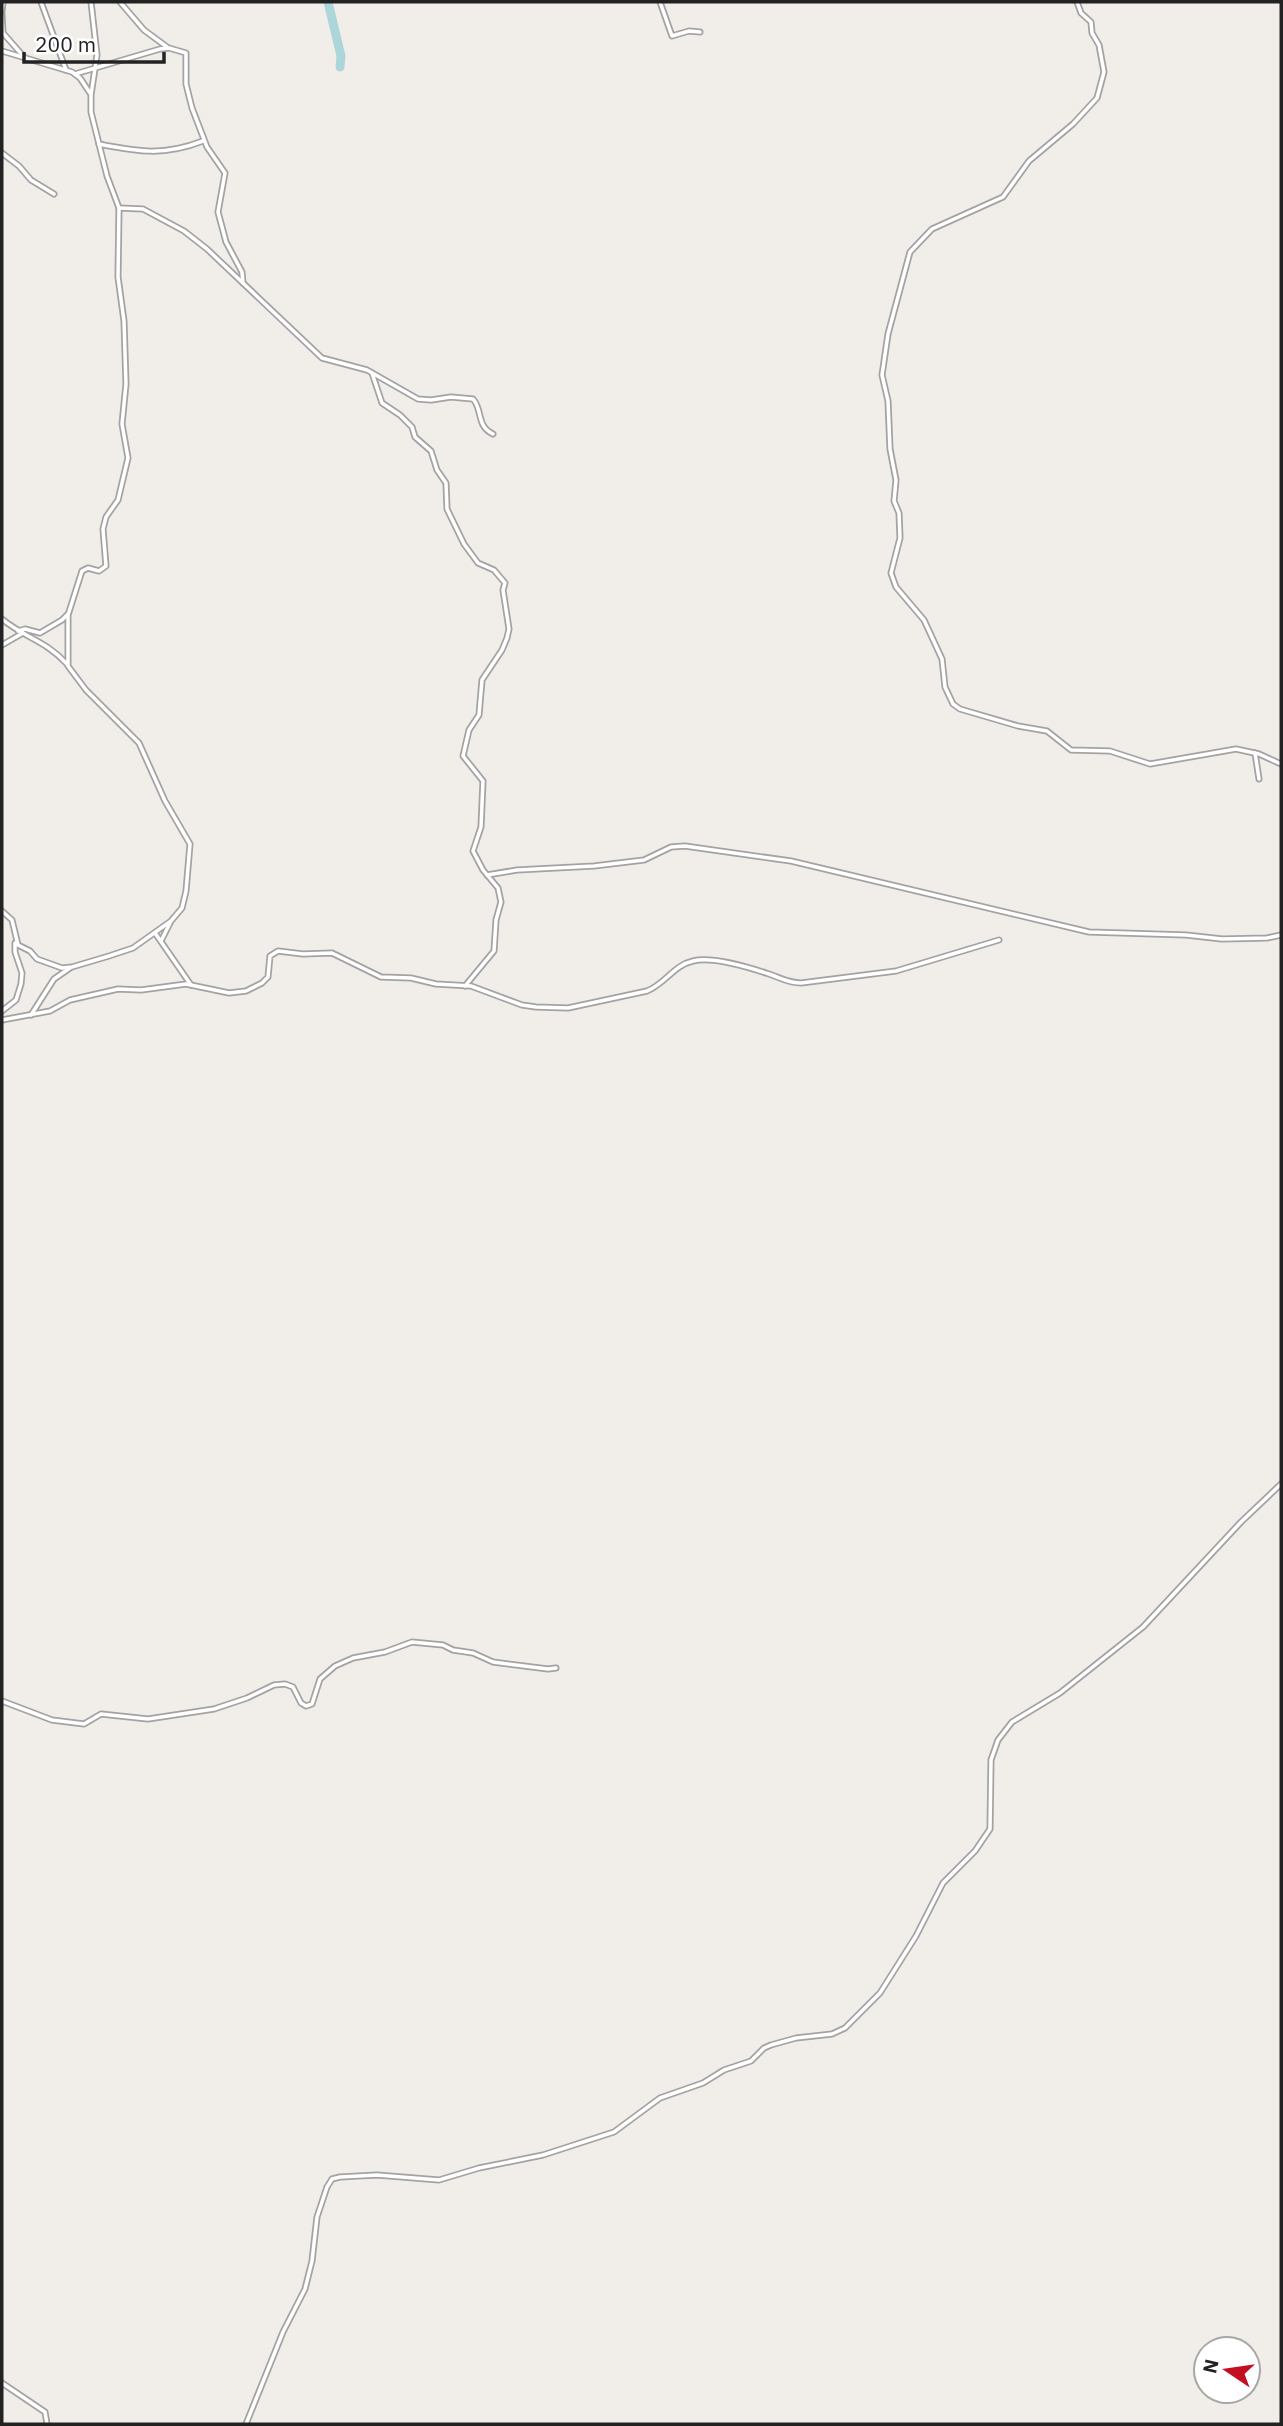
<svg xmlns="http://www.w3.org/2000/svg" width="1283" height="2426" font-family="'IBM Plex Sans',sans-serif">
	<rect width="100%" height="100%" fill="#f1eee9"/>
	<g fill="none" stroke-linecap="round" stroke-linejoin="round">
		<path stroke="#add6db" stroke-width="9" d="M 328,2 L 341,56 L 340,67"/>
		<g stroke="#a3a3a3" stroke-width="7">
			<g id="street">
				<path d="M 41,2 L 66,70"/>
				<path d="M 120,2 L 144,30 L 167,47"/>
				<path d="M 660,2 L 672,36 L 689,31 L 700,32"/>
				<path d="M 1077,2 L 1081,13 L 1091,22 L 1092,33 L 1099,45 L 1104,72 L 1097,98 L 1073,124 L 1029,161 L 1003,197 L 932,229 L 910,252 L 888,334 L 882,375 L 888,401 L 890,449 L 896,480 L 894,501 L 899,513 L 900,538 L 891,573 L 896,587 L 924,620 L 942,659 L 945,687 L 953,704 L 960,709 L 1018,726 L 1047,731 L 1071,750 L 1110,751 L 1150,764 L 1236,749 L 1259,754 L 1281,764"/>
				<path d="M 2,11 L 3,2"/>
				<path d="M 2,14 L 3,33 L 25,58"/>
				<path d="M 2,51 L 72,72 L 80,78 L 90,93"/>
				<path d="M 75,74 L 160,49 L 169,48 L 186,53 L 186,84 L 192,108 L 207,147 L 225,173 L 218,212 L 226,242 L 242,272 L 243,283"/>
				<path d="M 99,144 C 139,152 164,156 203,141"/>
				<path d="M 2,153 L 19,166 L 31,180 L 54,194"/>
				<path d="M 119,208 L 143,209 L 184,231 L 207,249 L 322,358 L 367,370 L 418,399 L 431,400 L 451,397 L 473,399 C 483,410 476,426 493,434"/>
				<path d="M 372,373 L 382,403 L 400,415 L 412,427 L 415,437 L 431,451 L 437,470 L 446,483 L 447,509 L 464,544 L 478,563 L 494,570 L 505,583 L 503,590 L 509,629 L 507,638 L 502,650 L 482,680 L 479,715 L 469,730 L 463,756 L 483,781 L 481,827 L 473,851 L 483,870 L 498,888 L 501,902 L 496,920 L 494,951 L 465,986"/>
				<path d="M 2,619 C 25,638 45,640 67,664"/>
				<path d="M 18,631 L 25,629 L 40,633 L 62,620 L 68,614"/>
				<path d="M 2,645 L 23,633"/>
				<path d="M 1255,753 L 1259,779"/>
				<path d="M 487,875 L 517,870 L 594,866 L 644,860 L 671,847 L 685,846 L 791,861 L 1089,932 L 1186,935 L 1222,939 L 1267,938 L 1281,935"/>
				<path d="M 2,911 L 12,920 L 18,945 L 30,951 L 37,959 L 62,968 L 72,967 L 109,956 L 133,948 L 171,921 L 182,908 L 186,891 L 190,844 L 165,801 L 139,743 L 86,690 L 68,666 L 68,615 L 82,571 L 88,568 L 99,571 L 106,566 L 103,529 L 106,517 L 118,500 L 128,458 L 122,424 L 126,384 L 124,321 L 118,277 L 119,208 L 107,176 L 91,112 L 91,95 L 97,55 L 91,2"/>
				<path d="M 155,933 L 191,985"/>
				<path d="M 161,941 L 170,923"/>
				<path d="M 2,1011 L 16,1000 L 21,984 L 22,973 L 15,952 L 15,943"/>
				<path d="M 31,1015 L 54,979 L 70,968"/>
				<path d="M 2,1020 L 50,1011 L 70,1000 L 118,989 L 141,990 L 186,984 L 229,993 L 246,991 L 262,983 L 268,977 L 270,956 L 278,951 L 303,954 L 332,953 L 381,977 L 411,978 L 436,984 L 471,986 L 522,1005 L 536,1007 L 568,1008 L 647,991 C 665,984 674,965 693,961 C 712,956 751,968 769,974 C 781,978 788,983 801,983 L 896,971 L 999,940"/>
				<path d="M 2,1701 L 52,1720 L 84,1724 L 101,1714 L 148,1719 L 214,1709 L 247,1698 L 274,1685 L 285,1684 L 293,1687 L 301,1703 L 306,1706 L 312,1704 L 320,1679 L 335,1666 L 353,1658 L 385,1652 L 412,1642 L 443,1645 L 453,1650 L 473,1653 L 493,1662 L 548,1669 L 556,1668"/>
				<path d="M 2,2383 L 45,2412 L 47,2424"/>
				<path d="M 246,2424 L 283,2332 L 305,2289 L 312,2261 L 317,2217 L 327,2187 L 332,2179 L 340,2177 L 377,2175 L 439,2180 L 479,2168 L 543,2155 L 614,2132 L 660,2098 L 703,2083 L 724,2070 L 751,2061 L 764,2048 L 771,2045 L 796,2038 L 832,2034 L 845,2028 L 880,1993 L 916,1936 L 943,1883 L 975,1851 L 990,1829 L 991,1760 L 998,1740 L 1012,1722 L 1060,1693 L 1143,1627 L 1241,1522 L 1281,1484"/>
			</g>
		</g>
		<use href="#street" stroke="#fff" stroke-width="3.5"/>
	</g>
	<rect width="1283" height="2426" fill="none" stroke="#222222" stroke-width="7"/>
	<g transform="translate(1227 2370) rotate(283)"><circle r="33" fill="#ffffff" stroke="#a7a7a7" stroke-width="2"/>
	<path d="M0-5L12 26L0 18L-12 26Z" fill="#c50e22"/>
	<text y="-10" font-size="19" font-weight="bold" text-anchor="middle" fill="#222222">N</text>
	</g>
	<path d="M24 52v10h140v-10" fill="none" stroke="#222222" stroke-width="3.5"/>
	<text x="35" y="52" font-size="21" fill="#222222" stroke="#ffffff" stroke-width="5" paint-order="stroke">200 m</text>
</svg>
